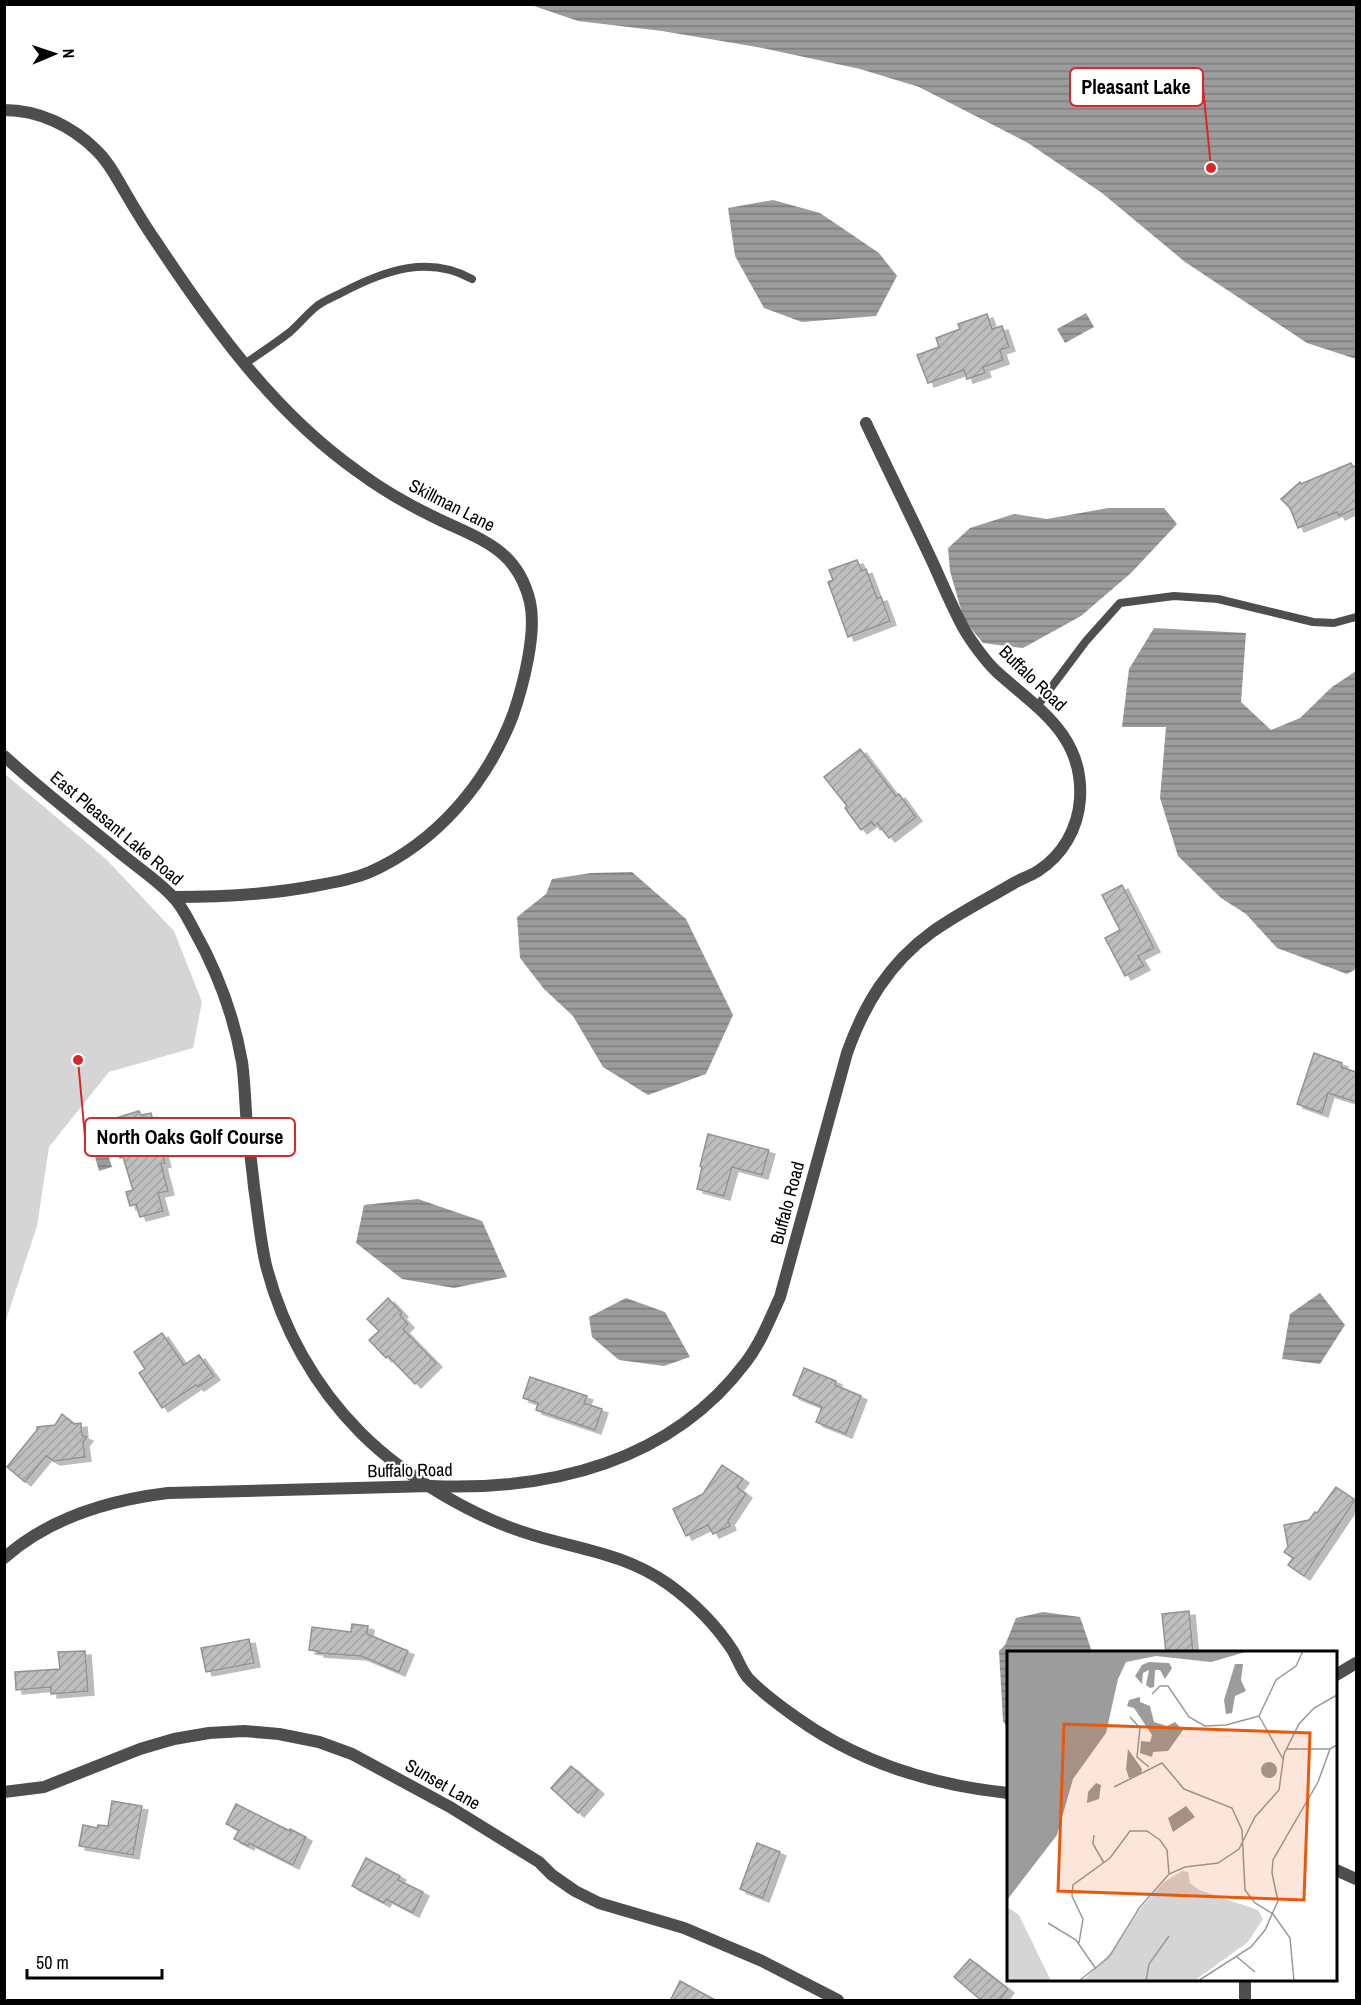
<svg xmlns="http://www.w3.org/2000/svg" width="1361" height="2005" font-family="'Archivo Narrow',sans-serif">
	<defs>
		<pattern id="water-rules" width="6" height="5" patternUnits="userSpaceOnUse" patternTransform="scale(1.5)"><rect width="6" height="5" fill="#9c9c9c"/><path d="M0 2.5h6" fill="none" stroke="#7d7d7d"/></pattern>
		<pattern id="building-hatch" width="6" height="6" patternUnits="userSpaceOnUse" patternTransform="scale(1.5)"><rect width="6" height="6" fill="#bebebe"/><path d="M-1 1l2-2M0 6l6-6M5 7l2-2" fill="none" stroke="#a2a2a2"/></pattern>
		<filter id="shadow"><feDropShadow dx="6" dy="4" stdDeviation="0" flood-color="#0004"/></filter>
	</defs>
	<rect width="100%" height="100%" fill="#fff"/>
	<path fill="#d5d5d5" d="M 5,774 L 106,859 L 174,931 L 202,1002 L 193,1048 L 109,1072 L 49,1147 L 37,1226 L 5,1323 Z"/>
	<g fill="url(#water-rules)">
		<path d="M 531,5 L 1356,5 L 1356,359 L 1307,343 L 1185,262 L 1102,193 L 1028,143 L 919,87 L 860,69 L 757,47 L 662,31 L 578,21 Z"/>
		<path d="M 773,200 L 820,213 L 879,253 L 897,276 L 876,316 L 802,322 L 764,308 L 735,256 L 728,208 Z"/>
		<path d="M 1086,313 L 1094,327 L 1065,343 L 1057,329 Z"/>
		<path d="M 1108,508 L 1164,508 L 1177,524 L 1131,573 L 1081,616 L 1023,648 L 983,643 L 964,620 L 950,571 L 948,548 L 970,528 L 1014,514 L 1047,519 Z"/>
		<path d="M 1154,628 L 1246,633 L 1241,702 L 1271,730 L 1300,718 L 1332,687 L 1356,671 L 1356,969 L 1347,974 L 1277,948 L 1246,914 L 1221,898 L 1178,856 L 1160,798 L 1166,727 L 1122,727 L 1129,669 Z"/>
		<path d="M 632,872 L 686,919 L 733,1015 L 706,1074 L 648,1095 L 603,1067 L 573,1016 L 544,989 L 520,958 L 517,917 L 546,894 L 552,879 L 591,873 Z"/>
		<path d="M 102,1135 L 112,1167 L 99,1171 L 90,1139 Z"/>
		<path d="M 418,1199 L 482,1221 L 507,1277 L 454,1288 L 402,1279 L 356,1243 L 364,1205 Z"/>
		<path d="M 1320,1293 L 1345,1325 L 1320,1364 L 1282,1359 L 1290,1314 Z"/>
		<path d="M 626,1298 L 665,1312 L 690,1357 L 664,1366 L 619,1360 L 592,1337 L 589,1317 Z"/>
		<path d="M 1043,1612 L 1080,1617 L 1092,1652 L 1008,1652 L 1008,1729 L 1003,1721 L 999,1651 L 1005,1645 L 1016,1618 Z"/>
	</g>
	<g fill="url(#building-hatch)" stroke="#929292" stroke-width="1.5" filter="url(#shadow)">
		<path d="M 987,314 L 992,329 L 1002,326 L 1009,347 L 1000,350 L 1003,360 L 983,367 L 985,373 L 967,379 L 964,370 L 928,383 L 917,355 L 939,347 L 936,338 L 960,329 L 958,324 Z"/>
		<path d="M 1351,463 L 1353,467 L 1356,465 L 1356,508 L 1339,516 L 1337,512 L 1298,528 L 1290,508 L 1281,499 L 1300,482 L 1301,484 Z"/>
		<path d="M 857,560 L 862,571 L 866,569 L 877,598 L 881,597 L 890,621 L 848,637 L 828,582 L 833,580 L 829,570 Z"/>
		<path d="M 860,749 L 896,796 L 899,794 L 916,817 L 889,838 L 877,823 L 874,826 L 872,822 L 861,830 L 845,808 L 847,806 L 824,777 Z"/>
		<path d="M 1122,885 L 1154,948 L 1138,956 L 1144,966 L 1125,976 L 1105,938 L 1120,930 L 1102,895 Z"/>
		<path d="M 1314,1053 L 1342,1063 L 1341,1067 L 1356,1072 L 1356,1102 L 1328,1093 L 1322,1113 L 1297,1104 Z"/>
		<path d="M 139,1111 L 141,1115 L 151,1113 L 165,1163 L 161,1164 L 168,1191 L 158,1193 L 163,1211 L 140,1217 L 136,1204 L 130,1206 L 126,1192 L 133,1190 L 123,1157 L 120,1158 L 112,1127 L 118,1125 L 116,1118 Z"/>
		<path d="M 708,1134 L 769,1150 L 762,1175 L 732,1167 L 724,1196 L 697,1189 L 702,1167 L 700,1166 Z"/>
		<path d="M 388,1298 L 402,1313 L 400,1315 L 408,1324 L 403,1329 L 436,1363 L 415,1384 L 388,1356 L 386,1358 L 369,1340 L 379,1331 L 367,1319 Z"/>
		<path d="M 162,1333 L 184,1365 L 199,1355 L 214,1376 L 198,1387 L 196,1385 L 162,1408 L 139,1373 L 145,1369 L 134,1352 Z"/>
		<path d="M 804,1368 L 836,1381 L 835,1385 L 861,1396 L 846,1434 L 816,1422 L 822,1407 L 793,1395 Z"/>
		<path d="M 530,1377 L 587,1396 L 584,1403 L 602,1409 L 595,1430 L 536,1410 L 538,1403 L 523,1398 Z"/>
		<path d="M 62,1414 L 74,1424 L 81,1423 L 82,1435 L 87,1437 L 83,1442 L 85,1457 L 54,1461 L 46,1456 L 25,1482 L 7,1467 L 37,1430 L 37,1427 L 55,1425 Z"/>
		<path d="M 722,1465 L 743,1479 L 737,1487 L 746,1494 L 728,1521 L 730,1526 L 713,1534 L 708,1525 L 686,1536 L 673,1509 L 703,1494 Z"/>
		<path d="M 1336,1487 L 1355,1500 L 1304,1576 L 1288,1565 L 1293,1558 L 1284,1552 L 1288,1547 L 1284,1525 L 1309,1520 L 1315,1512 L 1317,1513 Z"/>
		<path d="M 1189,1611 L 1193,1653 L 1166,1653 L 1162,1614 Z"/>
		<path d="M 352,1624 L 368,1626 L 367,1634 L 408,1651 L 399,1672 L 361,1656 L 318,1653 L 318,1651 L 309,1650 L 312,1627 L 351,1632 Z"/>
		<path d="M 249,1639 L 254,1663 L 206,1672 L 201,1648 Z"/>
		<path d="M 85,1651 L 88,1691 L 51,1694 L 51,1687 L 16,1690 L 15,1672 L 60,1669 L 58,1652 Z"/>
		<path d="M 571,1766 L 598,1790 L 578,1813 L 551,1788 Z"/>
		<path d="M 112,1801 L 142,1806 L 133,1855 L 79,1846 L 83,1825 L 97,1828 L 98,1825 L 108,1826 Z"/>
		<path d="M 236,1804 L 290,1831 L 290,1829 L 306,1837 L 293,1865 L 249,1843 L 248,1846 L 234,1839 L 239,1830 L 226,1824 Z"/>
		<path d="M 757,1843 L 780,1852 L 763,1898 L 740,1889 Z"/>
		<path d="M 366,1858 L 400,1876 L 398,1880 L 423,1892 L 413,1913 L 386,1899 L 384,1903 L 352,1886 Z"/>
		<path d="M 970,1959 L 1008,1989 L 999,2001 L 982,2001 L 954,1977 Z"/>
		<path d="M 680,1981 L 717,2001 L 670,2001 Z"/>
	</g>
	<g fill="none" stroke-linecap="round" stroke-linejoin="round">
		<g stroke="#4e4e4e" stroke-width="8">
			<path d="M 245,364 C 260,353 276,343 290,332 C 299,324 307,314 317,306 C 325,300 336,296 345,291 C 386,270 429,255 472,279"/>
			<path d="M 1038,705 L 1086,641 L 1120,603 L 1174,596 L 1218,599 L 1313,622 L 1334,623 L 1356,617"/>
		</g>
		<g stroke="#4e4e4e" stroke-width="12">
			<path d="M 4,110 C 39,110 72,126 96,150 C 109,162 116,177 125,192 C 136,211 147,229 159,246 C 214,329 275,413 357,471 C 381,489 407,504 434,517 C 478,539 517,547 530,602 C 537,633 523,686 513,715 C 487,783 437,842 370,872 C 353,879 332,883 314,886 C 267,895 221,897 173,897"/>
			<path d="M 4,1558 C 50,1517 110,1500 168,1493 L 431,1486 C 551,1491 671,1462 746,1362 C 761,1342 770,1319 780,1297 L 847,1053 C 864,1005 889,963 932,932 C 957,914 987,899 1014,883 C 1021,879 1030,876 1038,871 C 1063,855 1078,828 1080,799 C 1084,735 1038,709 997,672 C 986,662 971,641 964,629 C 952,607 943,585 933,563 C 911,516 888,470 866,423"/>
			<path d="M 1336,1675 L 1356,1663"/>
			<path d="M 4,1792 L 44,1787 L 140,1749 L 174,1739 L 209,1733 L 244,1731 L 279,1734 L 319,1742 L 352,1754 L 450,1807 L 539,1862 L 552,1875 L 575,1891 L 599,1903 L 684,1928 L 762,1961 L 838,2000"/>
			<path d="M 1245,2000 L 1245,1980"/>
		</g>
		<g stroke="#4e4e4e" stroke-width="12">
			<path d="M 4,756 C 39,788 76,817 113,847 C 130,862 159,881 173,897 C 182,906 188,919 194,930 C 217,971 234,1016 242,1062 C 245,1083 245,1104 247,1125 C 249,1146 252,1166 254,1187 C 258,1213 260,1239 266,1265 C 282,1328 315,1387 361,1433 C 405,1477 476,1519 536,1536 C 583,1550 625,1554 668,1584 C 693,1602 716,1625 733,1651 C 738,1660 742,1671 748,1678 C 762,1693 780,1706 797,1718 C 860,1763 932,1785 1008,1793"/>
			<path d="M 1336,1870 L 1356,1879"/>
		</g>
	</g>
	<g text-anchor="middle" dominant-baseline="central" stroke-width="4.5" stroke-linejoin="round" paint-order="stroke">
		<g font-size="18" fill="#000" stroke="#fff">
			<text transform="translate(452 505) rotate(27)">Skillman Lane</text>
			<text transform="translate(1033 678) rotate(44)">Buffalo Road</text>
			<text transform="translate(117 828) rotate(40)">East Pleasant Lake Road</text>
			<text transform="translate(787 1203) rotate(-75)">Buffalo Road</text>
			<text transform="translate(410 1470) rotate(-1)">Buffalo Road</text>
			<text transform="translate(443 1784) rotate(30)">Sunset Lane</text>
		</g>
	</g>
	<g transform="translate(1007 1651)">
		<rect width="330" height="330" fill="#fff"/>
		<path d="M 175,220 L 181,221 L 183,232 L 192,239 L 251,259 L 256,268 L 241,291 L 187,330 L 76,330 L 109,296 L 134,257 L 157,231 ZM 0,256 L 12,264 L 44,330 L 0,330 Z" fill="#d5d5d5"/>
		<path d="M 0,0 L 242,0 L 204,11 L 149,5 L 119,11 L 111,28 L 99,82 L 66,128 L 50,184 L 0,249 ZM 142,11 L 162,12 L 165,17 L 158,28 L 153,19 L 148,19 L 147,36 L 143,37 L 139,34 L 142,19 L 136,22 L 135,33 L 128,25 L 135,14 ZM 228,13 L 236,13 L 234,29 L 239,40 L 228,45 L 225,62 L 219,63 L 217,49 ZM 133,46 L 133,51 L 143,55 L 147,71 L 160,75 L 168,71 L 176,79 L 161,100 L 146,101 L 145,106 L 133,102 L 134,90 L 143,91 L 145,84 L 127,57 L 120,55 L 122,49 ZM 121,98 L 135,118 L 134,123 L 122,127 L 119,118 ZM254 119a8 8 0 1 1 16 0a8 8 0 1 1-16 0ZM 89,132 L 94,134 L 92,148 L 80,152 L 81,141 ZM 179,155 L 188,166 L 166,181 L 161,167 Z" fill="#9c9c9c"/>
		<path fill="none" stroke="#999" stroke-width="1.5" d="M 145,43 L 153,35 L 161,35 L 182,66 L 198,75 L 219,74 L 252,65M 252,65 L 269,29 L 289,15 L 296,0M 252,65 L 276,108M 123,66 L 133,77 L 130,106 L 142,116M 280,98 L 323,98 L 330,94M 107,136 L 155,112 L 177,138 L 225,157 L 235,179 L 238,239 L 248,252 L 266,263 L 283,287 L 287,330M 87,184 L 86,193 L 97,212M 41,272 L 69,289 L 89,318M 72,292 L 76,268 L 65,245 L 66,234 L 103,207 L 123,180 L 140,180 L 153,189 L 160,199 L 162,223M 229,305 L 248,321M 72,330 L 102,306 L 133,256 L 162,223 L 178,216 L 211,212 L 232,198 L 248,166 L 272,139 L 277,103 L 292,73 L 307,57 L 330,44M 139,330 L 142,313 L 162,285M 191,330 L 244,296 L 258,279 L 271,250 L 265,222 L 266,209 L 311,131 L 323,98"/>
		<path fill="#e8590c" fill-opacity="0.15" stroke="#e8590c" stroke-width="3" d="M 57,73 L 303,82 L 297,249 L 51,240 Z"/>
		<rect width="330" height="330" fill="none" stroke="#000" stroke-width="3"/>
	</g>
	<path fill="none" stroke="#d62828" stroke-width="2" d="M1211 168L1203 87M78 1060L85 1137"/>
	<g fill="#d62828" stroke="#fff" stroke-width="2">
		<circle cx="1211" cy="168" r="6"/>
		<circle cx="78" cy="1060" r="6"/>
	</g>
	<g fill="#fff" stroke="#d62828" stroke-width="2">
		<rect x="1070" y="68" width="133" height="38" rx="6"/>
		<rect x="85" y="1118" width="210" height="38" rx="6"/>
	</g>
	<g font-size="20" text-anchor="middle" font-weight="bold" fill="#000">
		<text x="1136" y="94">Pleasant Lake</text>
		<text x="190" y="1144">North Oaks Golf Course</text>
	</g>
	<rect width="1361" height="2005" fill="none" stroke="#000000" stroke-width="12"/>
	<g transform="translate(54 54) rotate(88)" stroke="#ffffff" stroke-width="4.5" paint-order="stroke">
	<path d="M0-4.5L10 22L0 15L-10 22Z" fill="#000000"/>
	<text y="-9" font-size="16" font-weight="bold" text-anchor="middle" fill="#000000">N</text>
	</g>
	<path d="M27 1969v9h135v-9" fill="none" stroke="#000000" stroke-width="3"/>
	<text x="36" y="1969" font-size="18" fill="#000000" stroke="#ffffff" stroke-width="4.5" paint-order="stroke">50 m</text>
</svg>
